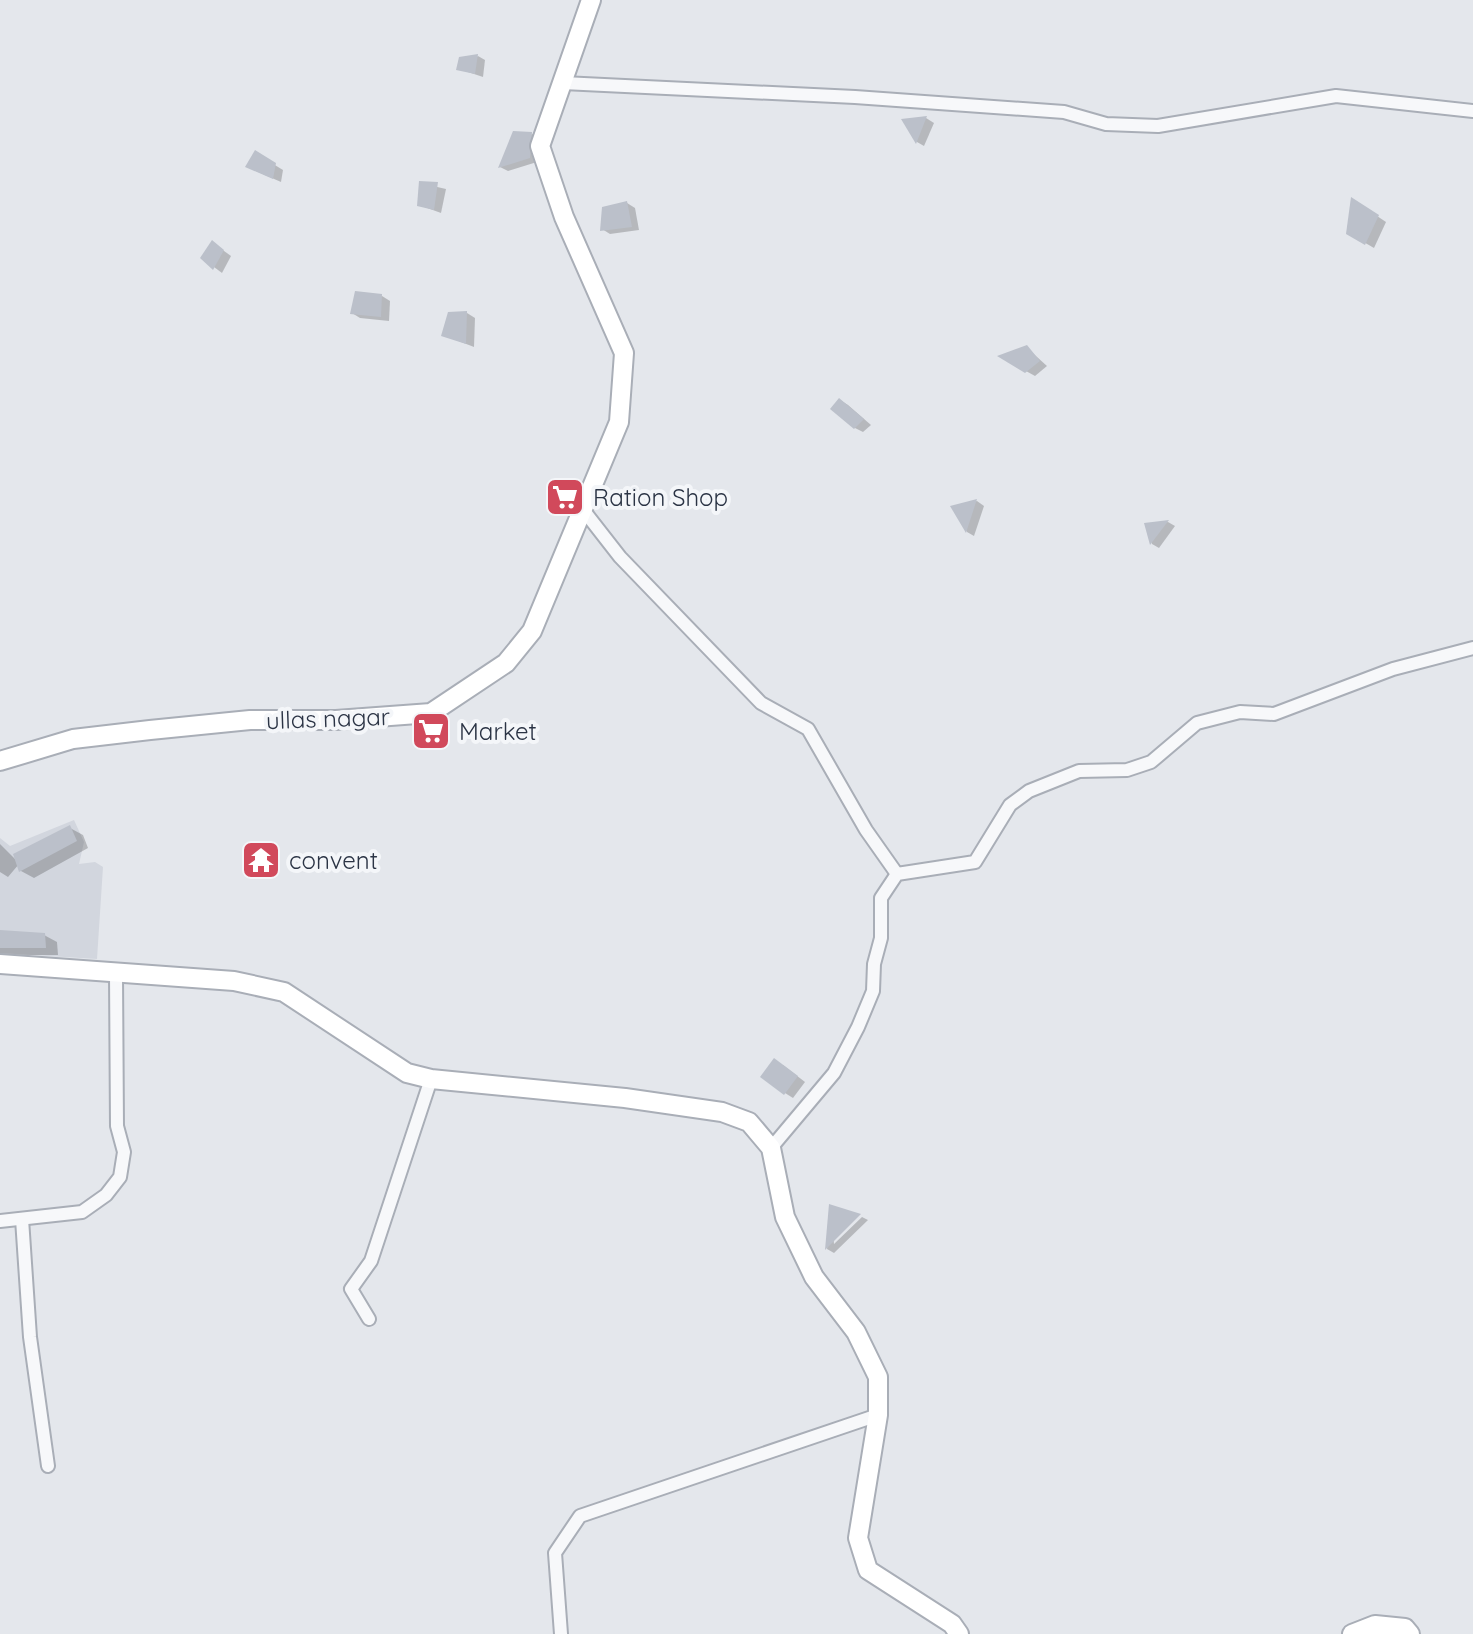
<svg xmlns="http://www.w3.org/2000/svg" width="1473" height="1634" font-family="Quicksand,sans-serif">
	<rect width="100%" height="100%" fill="#e4e7ec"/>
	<path fill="#d2d6de" d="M 74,820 L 84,842 L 79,864 L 95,862 L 103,867 L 97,959 L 0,953 L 0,838 L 10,846 Z"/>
	<g fill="#0003">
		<path d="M 478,56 L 485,60 L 483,77 L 459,69 Z"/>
		<path d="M 926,118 L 934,123 L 924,146 L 917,142 L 904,120 Z"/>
		<path d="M 532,134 L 540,138 L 537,162 L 508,171 L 500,167 Z"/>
		<path d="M 255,153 L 283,170 L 281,182 L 256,171 Z"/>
		<path d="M 420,183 L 446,189 L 441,213 L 419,205 Z"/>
		<path d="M 627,203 L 635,208 L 639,230 L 610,234 L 602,229 Z"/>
		<path d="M 1359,204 L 1386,222 L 1374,248 L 1348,233 Z"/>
		<path d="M 213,243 L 231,256 L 222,273 L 202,258 Z"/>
		<path d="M 382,296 L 390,301 L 389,321 L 360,318 L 352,313 Z"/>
		<path d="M 467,313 L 475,318 L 474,347 L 443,335 Z"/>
		<path d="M 1027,348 L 1047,366 L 1035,376 L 1001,357 Z"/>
		<path d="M 840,400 L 848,405 L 871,425 L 863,432 L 855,428 Z"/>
		<path d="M 562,488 L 582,497 L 577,511 L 557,502 Z"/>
		<path d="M 977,501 L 984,506 L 974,536 L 967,532 L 953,507 Z"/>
		<path d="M 1168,522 L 1175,526 L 1159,548 L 1152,544 L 1146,525 Z"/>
		<path d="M 70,828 L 83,835 L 88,848 L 34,878 L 21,871 L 19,864 L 8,877 L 0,872 L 0,844 L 18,862 Z"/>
		<path d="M 0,932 L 44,935 L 57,942 L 58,955 L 0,955 Z"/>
		<path d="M 783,1065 L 805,1082 L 793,1098 L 785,1093 Z"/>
		<path d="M 831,1207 L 834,1244 L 862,1217 L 868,1220 L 834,1253 L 827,1249 Z"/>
	</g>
	<g fill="#bbc0ca">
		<path d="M 478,54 L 475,74 L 456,70 L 459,57 Z"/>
		<path d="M 927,116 L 916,144 L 901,119 Z"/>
		<path d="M 513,131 L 532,132 L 530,158 L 498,168 Z"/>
		<path d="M 255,150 L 276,163 L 273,179 L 245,167 Z"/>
		<path d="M 419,181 L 438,182 L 434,210 L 417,206 Z"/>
		<path d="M 1351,197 L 1379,215 L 1365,245 L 1346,234 Z"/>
		<path d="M 627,201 L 632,227 L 600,231 L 602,207 Z"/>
		<path d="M 212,240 L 224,250 L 213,270 L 200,258 Z"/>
		<path d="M 355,291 L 382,294 L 381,317 L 350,314 Z"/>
		<path d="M 467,311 L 466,344 L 441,336 L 448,312 Z"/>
		<path d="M 1027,345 L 1040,361 L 1025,373 L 997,356 Z"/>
		<path d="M 839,398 L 864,419 L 854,429 L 830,409 Z"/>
		<path d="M 560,485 L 575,490 L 569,508 L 554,503 Z"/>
		<path d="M 977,499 L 966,533 L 950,506 Z"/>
		<path d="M 1169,520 L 1150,545 L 1144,523 Z"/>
		<path d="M 70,825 L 77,841 L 19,872 L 13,854 Z"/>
		<path d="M 0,930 L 45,933 L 46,948 L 0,948 Z"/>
		<path d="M 774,1058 L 798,1076 L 784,1095 L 760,1077 Z"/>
		<path d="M 829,1204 L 861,1214 L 825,1250 Z"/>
	</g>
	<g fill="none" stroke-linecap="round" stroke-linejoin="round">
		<g stroke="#a9aeb7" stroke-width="16">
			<g id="minor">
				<path d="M 563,83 L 855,97 L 1064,112 L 1106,124 L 1158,126 L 1336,96 L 1473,111"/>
				<path d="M 581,507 L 620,557 L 761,703 L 808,729 L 866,830 L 897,874"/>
				<path d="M 771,1148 L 834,1073 L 858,1027 L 873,991 L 874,964 L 881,938 L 881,898 L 897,874 L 975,862 L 1010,805 L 1029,791 L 1079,771 L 1127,770 L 1151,762 L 1197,723 L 1240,712 L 1274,714 L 1393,669 L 1473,648"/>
				<path d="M 22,1219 L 30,1337 L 48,1466"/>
				<path d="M 0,1221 L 82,1212 L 106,1195 L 120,1177 L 124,1152 L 117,1126 L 116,975"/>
				<path d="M 369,1319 L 351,1289 L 371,1261 L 431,1079"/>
				<path d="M 561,1634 L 555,1553 L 580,1516 L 878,1415"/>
			</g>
		</g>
		<g stroke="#a9aeb7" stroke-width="22">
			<g id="secondary">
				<path d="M 0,761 L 73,739 L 150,730 L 250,720 L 336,720 L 431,713 L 506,663 L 532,631 L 619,422 L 624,353 L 564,217 L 540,146 L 591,0"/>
				<path d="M 0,964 L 234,981 L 284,992 L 407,1073 L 431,1079 L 625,1098 L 722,1112 L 749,1122 L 771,1148 L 785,1217 L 814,1277 L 856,1332 L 878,1377 L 878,1415 L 858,1538 L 868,1570 L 952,1624 L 959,1634"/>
				<path d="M 1352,1634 L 1375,1625 L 1405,1628 L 1410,1634"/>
			</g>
		</g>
		<use href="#minor" stroke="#f7f8fa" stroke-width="12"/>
		<use href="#secondary" stroke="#fff" stroke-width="18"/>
	</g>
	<defs>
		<g id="supermarket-square" transform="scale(2)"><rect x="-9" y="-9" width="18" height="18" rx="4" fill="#d1495b" stroke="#f4f6f9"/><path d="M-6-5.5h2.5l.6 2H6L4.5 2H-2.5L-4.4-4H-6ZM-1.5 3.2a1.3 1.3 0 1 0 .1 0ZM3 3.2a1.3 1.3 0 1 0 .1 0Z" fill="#fff"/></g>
		<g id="temple-square" transform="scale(2)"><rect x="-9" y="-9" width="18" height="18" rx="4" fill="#d1495b" stroke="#f4f6f9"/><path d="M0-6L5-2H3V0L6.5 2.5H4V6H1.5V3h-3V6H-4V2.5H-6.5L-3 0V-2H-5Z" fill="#fff"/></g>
	</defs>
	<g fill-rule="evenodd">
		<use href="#supermarket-square" x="565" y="497"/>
		<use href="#supermarket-square" x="431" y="731"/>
		<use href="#temple-square" x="261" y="860"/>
	</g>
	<g text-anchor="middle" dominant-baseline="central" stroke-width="8" stroke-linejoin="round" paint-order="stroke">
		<g font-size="24" fill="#2b3445" stroke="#f4f6f9" text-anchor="start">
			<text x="593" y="497">Ration Shop</text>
			<text x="459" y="731">Market</text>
			<text x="289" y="860">convent</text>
		</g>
		<g font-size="24" fill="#2b3445" stroke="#f4f6f9">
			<text transform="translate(328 718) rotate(-2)">ullas nagar</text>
		</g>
	</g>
</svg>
